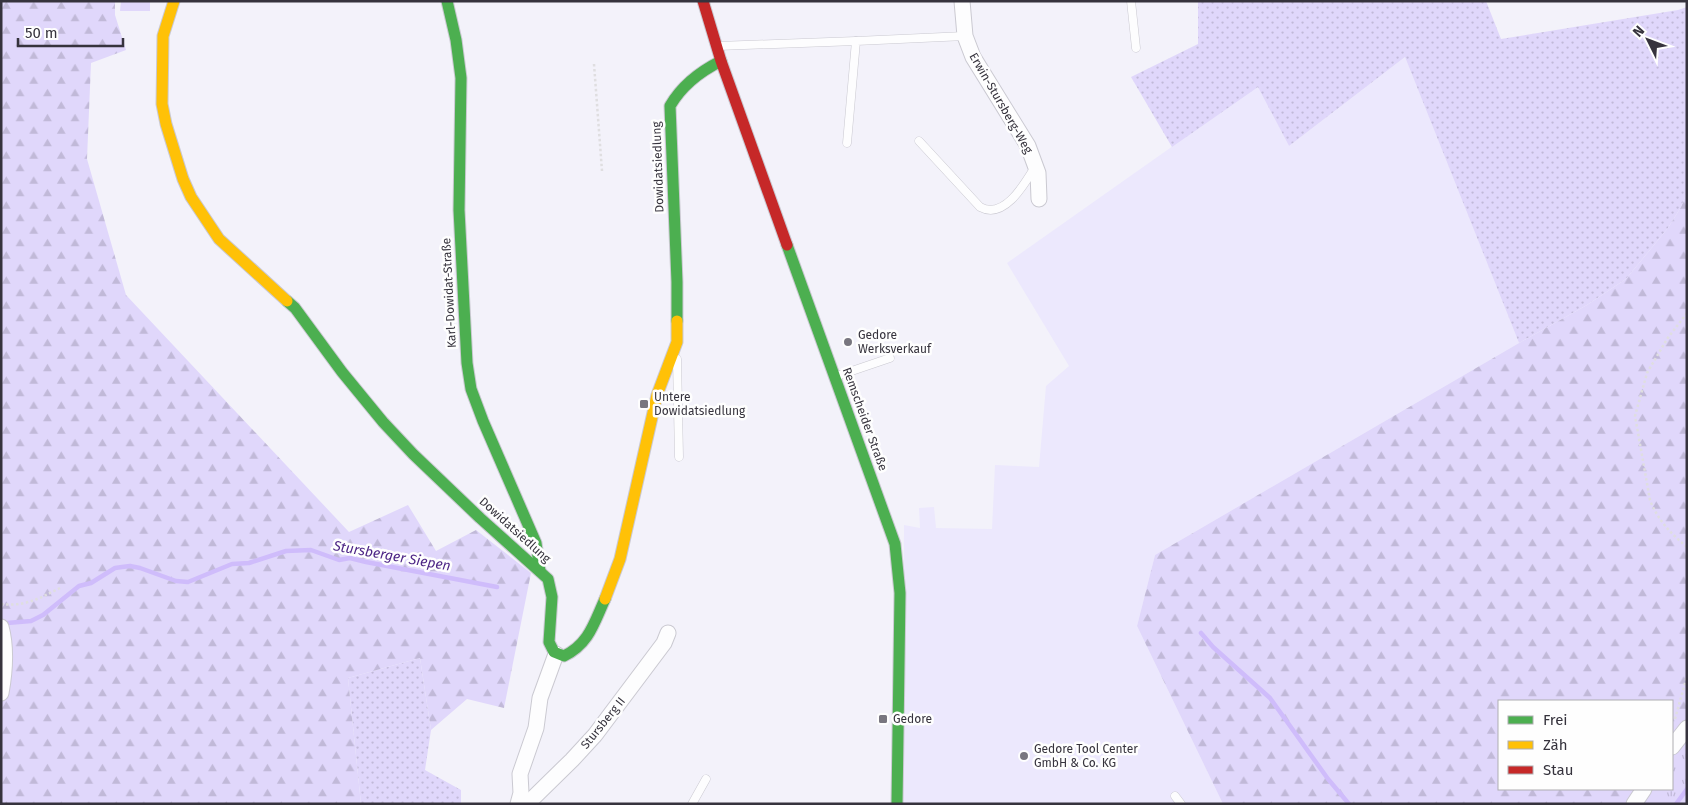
<svg xmlns="http://www.w3.org/2000/svg" width="1688" height="805" font-family="'Fira Sans',sans-serif">
	<defs>
		<pattern id="grass-dots" width="8" height="8" patternUnits="userSpaceOnUse" patternTransform="scale(1.25)"><rect width="8" height="8" fill="#e0d7fb"/><path d="M2 2h.1M6 6h.1" fill="none" stroke="#c1b9d8" stroke-width="1.8" stroke-linecap="round"/></pattern>
		<pattern id="forest-firs" width="22" height="20" patternUnits="userSpaceOnUse" patternTransform="scale(1.25)"><rect width="22" height="20" fill="#e0d7fb"/><path d="M5 1l3.5 6h-7zM16 11l3.5 6h-7z" fill="#c1b9d8"/></pattern>
		<pattern id="park-tufts" width="24" height="20" patternUnits="userSpaceOnUse" patternTransform="scale(1.25)"><rect width="24" height="20" fill="#e0d7fb"/><path d="M3 7l-1-3M5 7V3M7 7l1-3M15 17l-1-3M17 17v-4M19 17l1-3" fill="none" stroke="#c1b9d8"/></pattern>
	</defs>
	<rect width="100%" height="100%" fill="#f3f2fa"/>
	<path fill="#ece8fd" d="M 1405,57 L 1519,343 L 1155,555 L 1137,626 L 1223,804 L 903,804 L 904,525 L 920,528 L 919,508 L 934,507 L 936,528 L 992,529 L 995,465 L 1039,467 L 1046,386 L 1069,366 L 1007,263 L 1258,86 L 1289,146 Z"/>
	<g fill="url(#grass-dots)">
		<path d="M 1198,1 L 1486,1 L 1501,39 L 1678,10 L 1687,7 L 1687,192 L 1681,207 L 1668,228 L 1626,279 L 1587,305 L 1519,343 L 1405,57 L 1289,146 L 1258,87 L 1172,147 L 1131,77 L 1198,44 Z"/>
		<path d="M 420,658 L 431,730 L 425,770 L 461,790 L 461,804 L 361,804 L 348,678 Z"/>
	</g>
	<g fill="url(#forest-firs)" fill-rule="evenodd">
		<path d="M 1,1 L 115,1 L 115,15 L 126,50 L 91,63 L 87,159 L 126,295 L 349,532 L 408,505 L 436,551 L 476,530 L 531,573 L 504,708 L 467,699 L 431,730 L 420,658 L 348,678 L 361,804 L 1,804 Z"/>
		<path d="M 1687,192 L 1687,804 L 1223,804 L 1137,626 L 1155,555 L 1519,343 L 1587,305 L 1626,279 L 1668,228 L 1681,207 ZM 1499,701 L 1672,701 L 1672,789 L 1499,789 Z"/>
	</g>
	<path fill="url(#park-tufts)" d="M 1687,745 L 1687,804 L 1646,804 L 1654,789 L 1672,789 L 1672,762 Z"/>
	<path fill="#e0d7fb" d="M 121,1 L 150,1 L 150,11 L 120,11 Z"/>
	<g fill="none" stroke-linecap="round" stroke-linejoin="round">
		<g stroke="#cfbcfb" stroke-width="4.5">
			<path d="M 7,623 L 31,621 L 43,615 L 79,586 L 91,583 L 115,568 L 122,567 L 130,566 L 140,568 L 176,581 L 188,582 L 232,564 L 249,563 L 286,551 L 311,550 L 339,560 L 350,558 L 366,562 L 497,587"/>
			<path d="M 1201,633 L 1213,647 L 1270,698 L 1328,779 L 1349,804"/>
			<path d="M 1676,804 L 1687,789"/>
		</g>
		<g stroke="#cac9d1" stroke-width="9">
			<g id="lane">
				<path d="M 1131,1 L 1136,48"/>
				<path d="M 718,46 L 856,41"/>
				<path d="M 919,141 L 980,207 C 1004,220 1024,185 1035,167"/>
				<path d="M 847,143 L 856,41 L 965,36"/>
				<path d="M 677,359 L 679,457"/>
				<path d="M 837,376 L 890,358"/>
				<path d="M 1175,796 L 1181,804"/>
				<path d="M 692,804 L 706,779"/>
			</g>
		</g>
		<g stroke="#cac9d1" stroke-width="17">
			<g id="street">
				<path d="M 962,1 L 965,36 L 973,57 L 1028,146 L 1038,173 L 1039,199"/>
				<path d="M 1,627 C 7,649 5,671 1,693"/>
				<path d="M 1672,747 L 1687,728"/>
				<path d="M 518,804 L 521,793 L 520,774 L 536,728 L 540,698 L 556,654"/>
				<path d="M 527,804 L 572,760 L 595,735 L 664,643 L 668,633"/>
				<path d="M 1634,804 L 1644,789"/>
			</g>
		</g>
		<g stroke="#cac9d1" stroke-width="13">
			<g id="fast">
				<path d="M 447,1 L 456,40 L 461,78 L 459,210 L 467,363 L 471,389 L 483,421 L 536,543 L 540,571"/>
				<path d="M 787,245 L 895,544 L 900,593 L 897,804"/>
				<path d="M 287,301 L 295,308 L 342,372 L 383,422 L 413,454 L 480,518 L 548,579 L 552,597 L 549,642 L 554,652 L 564,656 C 589,644 594,623 605,599"/>
				<path d="M 677,321 L 677,282 L 670,106 C 682,85 699,72 721,61"/>
			</g>
		</g>
		<g stroke="#cac9d1" stroke-width="13">
			<g id="slow">
				<path d="M 174,1 L 163,36 L 162,104 L 166,124 L 183,179 L 191,197 L 219,239 L 287,301"/>
				<path d="M 605,599 L 620,559 L 657,395 L 677,342 L 677,321"/>
			</g>
		</g>
		<g stroke="#cac9d1" stroke-width="13">
			<path id="jam" d="M 703,1 L 721,61 L 787,245"/>
		</g>
		<g stroke="#dfdee0" stroke-width="2.5" stroke-dasharray="2.5 2.5" stroke-linecap="butt">
			<path d="M 594,64 L 602,171"/>
			<path d="M 1687,313 L 1667,339 L 1647,373 L 1635,416 L 1650,500 C 1657,519 1671,534 1687,547"/>
			<path d="M 1,604 C 25,607 40,598 60,588"/>
			<path d="M 1675,719 L 1687,676"/>
		</g>
		<use href="#lane" stroke="#fdfdfe" stroke-width="8"/>
		<use href="#street" stroke="#fdfdfe" stroke-width="15"/>
		<use href="#fast" stroke="#4caf50" stroke-width="11"/>
		<use href="#slow" stroke="#ffc107" stroke-width="11"/>
		<use href="#jam" stroke="#c62828" stroke-width="11"/>
	</g>
	<g fill="#78767f" stroke="#fefefe" stroke-width="2">
		<circle cx="848" cy="342" r="5"/>
		<rect x="639" y="399" width="10" height="10" rx="2.5"/>
		<rect x="878" y="714" width="10" height="10" rx="2.5"/>
		<circle cx="1024" cy="756" r="5"/>
	</g>
	<g text-anchor="middle" dominant-baseline="central" stroke-width="5" stroke-linejoin="round" paint-order="stroke">
		<g font-size="12" fill="#36333d" stroke="#fefefe">
			<text transform="translate(1001 103) rotate(60)">Erwin-Stursberg-Weg</text>
			<text transform="translate(658 167) rotate(-92)">Dowidatsiedlung</text>
			<text transform="translate(449 293) rotate(-93)">Karl-Dowidat-Straße</text>
			<text transform="translate(865 419) rotate(70)">Remscheider Straße</text>
			<text transform="translate(515 530) rotate(42)">Dowidatsiedlung</text>
			<text transform="translate(603 723) rotate(-51)">Stursberg II</text>
		</g>
		<g font-size="12" fill="#36333d" stroke="#fefefe" text-anchor="start">
			<text x="858" y="335">Gedore<tspan x="858" dy="14">Werksverkauf</tspan></text>
			<text x="654" y="397">Untere<tspan x="654" dy="14">Dowidatsiedlung</tspan></text>
			<text x="893" y="719">Gedore</text>
			<text x="1034" y="749">Gedore Tool Center<tspan x="1034" dy="14">GmbH &amp; Co. KG</tspan></text>
		</g>
		<g font-size="14" font-style="italic" fill="#4c2485" stroke="#fefefe">
			<text transform="translate(392 556) rotate(10)">Stursberger Siepen</text>
		</g>
	</g>
	<rect width="1688" height="805" fill="none" stroke="#36333d" stroke-width="5"/>
	<rect x="1498" y="700" width="175" height="90" fill="#fefefe" stroke="#aeadb1"/>
	<rect x="1508" y="716" width="25" height="8" fill="#4caf50" stroke="#aeadb1"/>
	<text x="1543" y="725" font-size="15" fill="#36333d">Frei</text>
	<rect x="1508" y="741" width="25" height="8" fill="#ffc107" stroke="#aeadb1"/>
	<text x="1543" y="750" font-size="15" fill="#36333d">Zäh</text>
	<rect x="1508" y="766" width="25" height="8" fill="#c62828" stroke="#aeadb1"/>
	<text x="1543" y="775" font-size="15" fill="#36333d">Stau</text>
	<g transform="translate(1648 40) rotate(312)" stroke="#fefefe" stroke-width="4" paint-order="stroke">
	<path d="M0-4L9 19L0 12L-9 19Z" fill="#36333d"/>
	<text y="-8" font-size="14" font-weight="bold" text-anchor="middle" fill="#36333d">N</text>
	</g>
	<path d="M18 38v8h105v-8" fill="none" stroke="#36333d" stroke-width="2.5"/>
	<text x="25" y="38" font-size="15" fill="#36333d" stroke="#fefefe" stroke-width="4" paint-order="stroke">50 m</text>
</svg>
